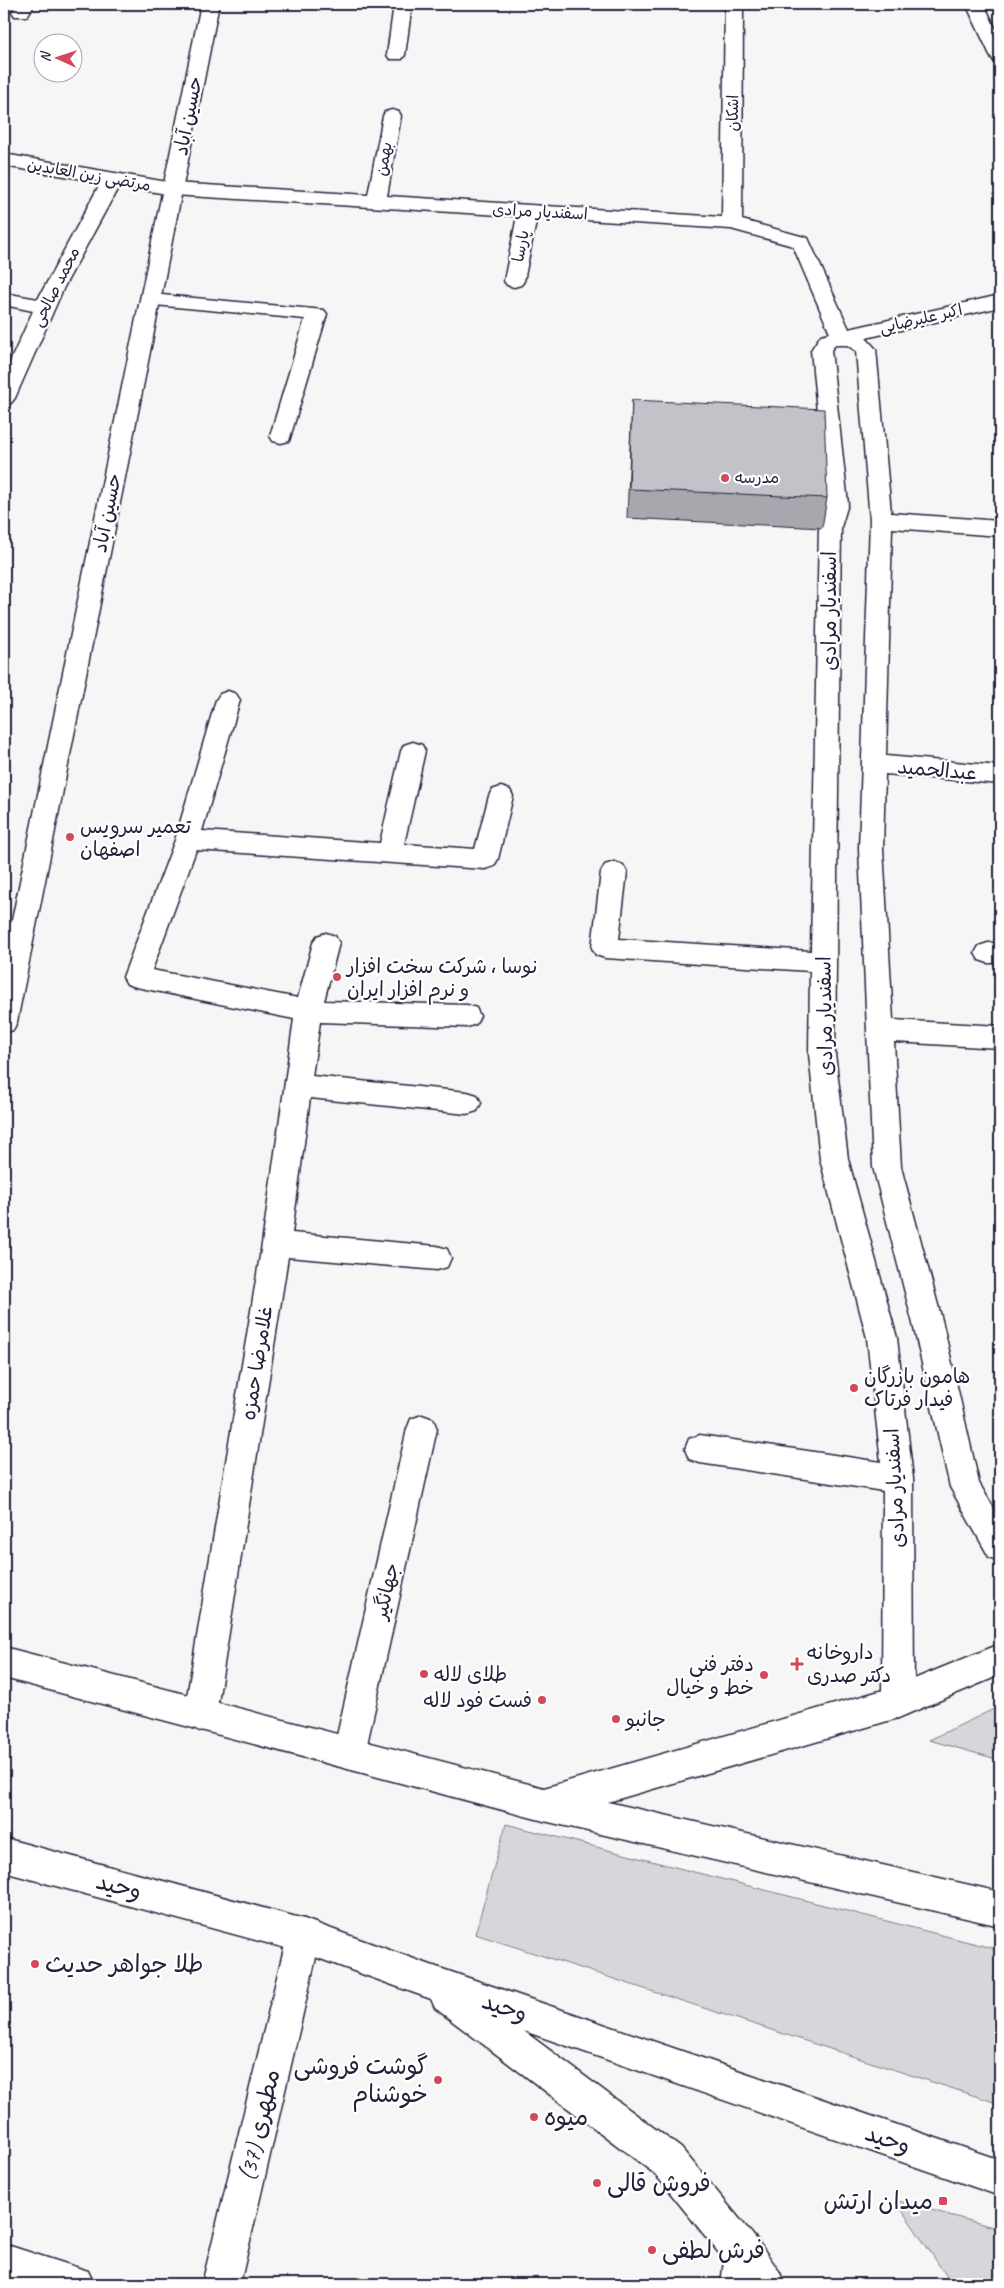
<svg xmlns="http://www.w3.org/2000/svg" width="1004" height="2288" font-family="Caveat,'Playpen Sans Arabic',sans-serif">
	<rect width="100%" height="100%" fill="#f6f6f7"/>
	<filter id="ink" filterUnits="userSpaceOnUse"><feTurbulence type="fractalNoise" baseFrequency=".02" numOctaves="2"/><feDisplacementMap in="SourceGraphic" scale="10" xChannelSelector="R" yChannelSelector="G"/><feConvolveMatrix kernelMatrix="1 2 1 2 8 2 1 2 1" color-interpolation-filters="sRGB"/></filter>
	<g filter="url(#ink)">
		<g fill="#d7d7db" stroke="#7c7c8b">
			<path d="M 1000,1706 L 1000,1760 L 929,1740 Z"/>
			<path d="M 506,1824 L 1000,1950 L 1000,2104 L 475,1934 Z"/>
			<path d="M 895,2200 L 1000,2229 L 1000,2284 L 952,2284 Z"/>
		</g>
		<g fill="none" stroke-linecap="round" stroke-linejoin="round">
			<g stroke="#22223b" stroke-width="3">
				<g id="minor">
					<path d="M 17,4 L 35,4 L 27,16 L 15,16 L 12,12 Z"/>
					<path d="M 394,4 L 412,4 L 405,55 L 402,59 L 390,59 L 387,55 Z"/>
					<path d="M 725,4 L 743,4 L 742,220 L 808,238 L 849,329 L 1000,295 L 1000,307 L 866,338 L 876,349 L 891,513 L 1000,521 L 1000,536 L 892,528 L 886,756 L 1000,766 L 1000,784 L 885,774 L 883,849 L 893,1020 L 1000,1026 L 1000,1048 L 894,1042 L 901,1167 L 943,1324 L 979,1483 L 1000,1519 L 1000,1562 L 989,1557 L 950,1487 L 913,1324 L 873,1167 L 859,849 L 870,520 L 856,351 L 847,345 L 835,345 L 831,350 L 848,504 L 841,527 L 835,1054 L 848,1159 L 897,1338 L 913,1479 L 914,1702 L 909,1713 L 898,1718 L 887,1713 L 882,1702 L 883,1491 L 700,1463 L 689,1459 L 685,1449 L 689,1439 L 700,1435 L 881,1462 L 867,1338 L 820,1159 L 809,1054 L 810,971 L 605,958 L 596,955 L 592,948 L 601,872 L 605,865 L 614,862 L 623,865 L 627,872 L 619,939 L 811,951 L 819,527 L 826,504 L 811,350 L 821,335 L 830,333 L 793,246 L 731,229 L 537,217 L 524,281 L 521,285 L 514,287 L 507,285 L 504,281 L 517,216 L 173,195 L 119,186 L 64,287 L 15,398 L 11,403 L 4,405 L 4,375 L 33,311 L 4,305 L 4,293 L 38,299 L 101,182 L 4,166 L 4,154 L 173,183 L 368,195 L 383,116 L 385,112 L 392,110 L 399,112 L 401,116 L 387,196 L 722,217 Z"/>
					<path d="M 966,4 L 984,4 L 1000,38 L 1000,62 L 994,61 L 991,57 Z"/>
					<path d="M 151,294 L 324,310 L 327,314 L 289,441 L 281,443 L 273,441 L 270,436 L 305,319 L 144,304 L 141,300 L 144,296 Z"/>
					<path d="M 228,691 L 236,694 L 240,700 L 202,831 L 380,843 L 401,751 L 404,745 L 413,742 L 422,745 L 425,751 L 404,844 L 475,849 L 489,796 L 492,790 L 501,787 L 510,790 L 513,796 L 498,859 L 494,866 L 485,869 L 196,850 L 152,970 L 298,998 L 313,943 L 317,936 L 326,933 L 335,936 L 339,943 L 324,1001 L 467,1005 L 476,1008 L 480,1016 L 476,1024 L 467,1027 L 320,1022 L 312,1076 L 467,1092 L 477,1095 L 481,1103 L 477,1111 L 467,1114 L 310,1098 L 292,1233 L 437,1246 L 447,1249 L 451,1258 L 447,1267 L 437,1270 L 288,1257 L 216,1715 L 211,1726 L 200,1731 L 189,1726 L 184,1715 L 262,1244 L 294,1019 L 136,987 L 127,984 L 123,977 L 175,840 L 216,700 L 220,694 Z"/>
					<path d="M 4,921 L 31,926 L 35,933 L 31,940 L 22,943 L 4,941 Z"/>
					<path d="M 988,943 L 1000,943 L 1000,963 L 988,963 L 979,960 L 975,953 L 979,946 Z"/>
					<path d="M 422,1415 L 433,1419 L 437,1429 L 365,1753 L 361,1765 L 349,1769 L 337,1765 L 333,1753 L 407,1429 L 411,1419 Z"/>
					<path d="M 304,1919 L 316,1924 L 321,1936 L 240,2284 L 202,2284 L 287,1936 L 292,1924 Z"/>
					<path d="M 744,2234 L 757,2240 L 763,2253 L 759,2284 L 721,2284 L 725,2253 L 731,2240 Z"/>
					<path d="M 4,2244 L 88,2271 L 94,2284 L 16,2284 L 4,2280 Z"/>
				</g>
			</g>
			<g stroke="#22223b" stroke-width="3">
				<g id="major">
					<path d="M 201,4 L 219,4 L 17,1022 L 13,1030 L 4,1033 L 4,959 Z"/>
					<path d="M 1000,1644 L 1000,1675 L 898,1718 L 608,1802 L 1000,1892 L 1000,1926 L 544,1821 L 4,1678 L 4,1647 L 544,1788 L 897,1686 Z"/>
					<path d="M 4,1838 L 304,1919 L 425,1963 L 1000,2160 L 1000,2196 L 524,2031 L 681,2148 L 757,2240 L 779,2271 L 785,2284 L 744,2284 L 655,2174 L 435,2008 L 431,1999 L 304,1953 L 4,1872 Z"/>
				</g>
			</g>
			<use href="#minor" fill="#fff" fill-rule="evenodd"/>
			<use href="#major" fill="#fff" fill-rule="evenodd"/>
		</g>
		<path fill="#a7a7ad" stroke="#22223b" d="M 632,400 L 827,498 L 822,528 L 627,518 Z"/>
		<path fill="#c2c2c9" stroke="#22223b" d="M 632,400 L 824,409 L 827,498 L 629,489 Z"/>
	</g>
	<g fill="#d1495b" stroke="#fff" stroke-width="2">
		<circle cx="725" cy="478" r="5"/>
		<circle cx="70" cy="837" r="5"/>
		<circle cx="337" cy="977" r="5"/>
		<circle cx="854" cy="1388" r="5"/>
		<path d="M794.5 1656.5h5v5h5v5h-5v5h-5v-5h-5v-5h5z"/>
		<circle cx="424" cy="1674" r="5"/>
		<circle cx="764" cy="1675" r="5"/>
		<circle cx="542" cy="1700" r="5"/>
		<circle cx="616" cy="1719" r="5"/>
		<circle cx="35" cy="1964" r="5"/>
		<circle cx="438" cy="2080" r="5"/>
		<circle cx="534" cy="2117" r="5"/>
		<circle cx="597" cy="2183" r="5"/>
		<rect x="938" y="2196" width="10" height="10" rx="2.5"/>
		<circle cx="652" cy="2250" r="5"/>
	</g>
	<g text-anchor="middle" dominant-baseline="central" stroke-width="4.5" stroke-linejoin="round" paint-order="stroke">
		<g font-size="16" fill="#22223b" stroke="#fff">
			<text transform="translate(733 113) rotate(-89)">اشکان</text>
			<text transform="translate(384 159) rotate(-80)">بهمن</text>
			<text transform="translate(89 175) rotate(10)">مرتضی زین العابدین</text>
			<text transform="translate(540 212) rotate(3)">اسفندیار مرادی</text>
			<text transform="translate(521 246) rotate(-79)">پارسا</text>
			<text transform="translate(56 287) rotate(-63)">محمد صالحی</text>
			<text transform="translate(921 319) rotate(-13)">اکبر علیرضایی</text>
		</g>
		<g font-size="16" fill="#22223b" stroke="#fff" text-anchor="start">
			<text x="735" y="478">مدرسه</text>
		</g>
		<g font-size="20" fill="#22223b" stroke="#fff">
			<text transform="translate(188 116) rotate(-79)">حسین آباد</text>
			<text transform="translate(107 513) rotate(-79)">حسین آباد</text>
			<text transform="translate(829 611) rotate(-90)">اسفندیار مرادی</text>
			<text transform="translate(937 770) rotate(5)">عبدالحمید</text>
			<text transform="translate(825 1016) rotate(-91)">اسفندیار مرادی</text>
			<text transform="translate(257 1363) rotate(-81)">غلامرضا حمزه</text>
			<text transform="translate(895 1488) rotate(-93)">اسفندیار مرادی</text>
			<text transform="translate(386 1591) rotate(-77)">جهانگیر</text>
		</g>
		<g font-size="20" fill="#22223b" stroke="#fff" text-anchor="start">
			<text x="80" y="826">تعمیر سرویس<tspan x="80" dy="23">اصفهان</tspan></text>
			<text x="347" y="966">نوسا ، شرکت سخت افزار<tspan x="347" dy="23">و نرم افزار ایران</tspan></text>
			<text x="864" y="1376">هامون بازرگان<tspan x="864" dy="23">فیدار فرتاک</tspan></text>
			<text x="807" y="1652">داروخانه<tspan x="807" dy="23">دکتر صدری</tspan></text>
			<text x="754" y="1664" text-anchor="end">دفتر فنی<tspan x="754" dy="23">خط و خیال</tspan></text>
			<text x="434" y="1674">طلای لاله</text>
			<text x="532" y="1700" text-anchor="end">فست فود لاله</text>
			<text x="626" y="1719">جانبو</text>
		</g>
		<g font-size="24" fill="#22223b" stroke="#fff">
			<text transform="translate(119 1886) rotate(15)">وحید</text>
			<text transform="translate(505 2007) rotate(19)">وحید</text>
			<text transform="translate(259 2125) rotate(-77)">مطهری (37)</text>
			<text transform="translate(888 2139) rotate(19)">وحید</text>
		</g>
		<g font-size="24" fill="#22223b" stroke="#fff" text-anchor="start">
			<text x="45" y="1964">طلا جواهر حدیث</text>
			<text x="428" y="2066" text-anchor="end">گوشت فروشی<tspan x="428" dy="28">خوشنام</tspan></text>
			<text x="544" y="2117">میوه</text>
			<text x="607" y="2183">فروش قالی</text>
			<text x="933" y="2201" text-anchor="end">میدان ارتش</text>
			<text x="662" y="2250">فرش لطفی</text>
		</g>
	</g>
	<rect width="1004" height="2288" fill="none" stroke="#fff" stroke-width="20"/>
	<rect x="10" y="10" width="984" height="2268" fill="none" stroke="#22223b" stroke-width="2" filter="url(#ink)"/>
	<g transform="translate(58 58) rotate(273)"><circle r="24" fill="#ffffff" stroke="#a7a7b1"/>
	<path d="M0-4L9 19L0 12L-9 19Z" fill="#d1495b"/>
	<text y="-8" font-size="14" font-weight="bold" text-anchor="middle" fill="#22223b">N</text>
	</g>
</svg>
